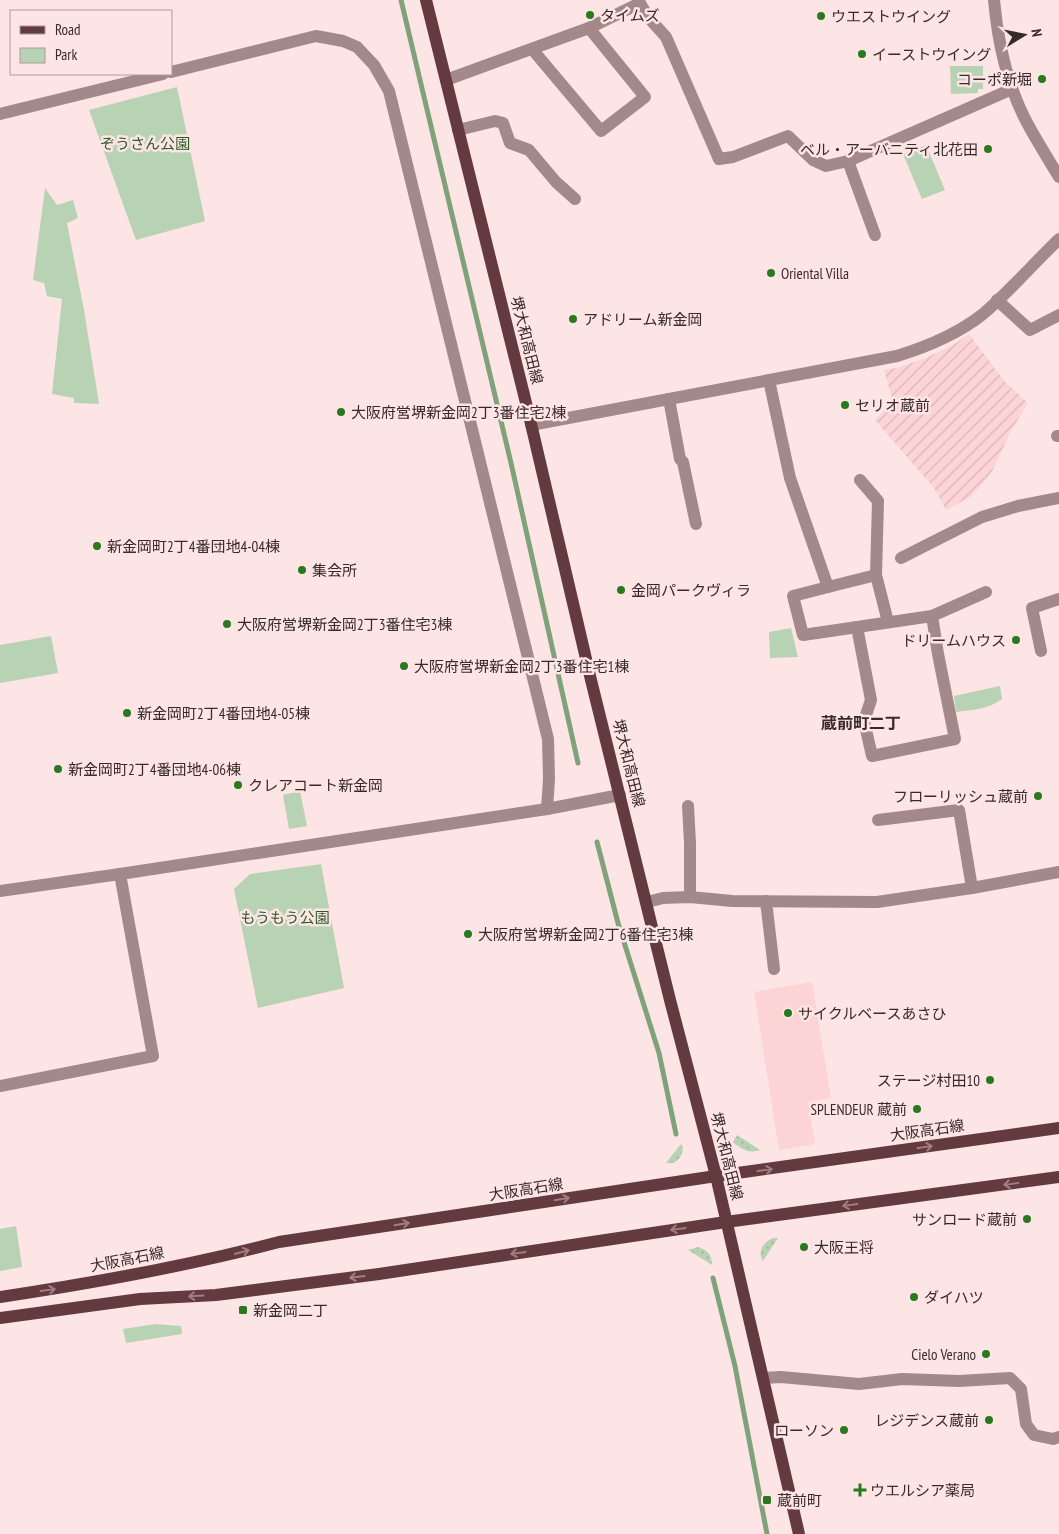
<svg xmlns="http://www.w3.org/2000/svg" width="1059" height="1534" font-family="'PT Sans Narrow','Noto Sans JP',sans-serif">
	<defs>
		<pattern id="industrial-furrows" width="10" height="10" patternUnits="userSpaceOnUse" patternTransform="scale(1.25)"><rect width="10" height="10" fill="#fcd4d5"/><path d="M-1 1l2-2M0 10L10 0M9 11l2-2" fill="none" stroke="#d9b6b7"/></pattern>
		<pattern id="grass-dots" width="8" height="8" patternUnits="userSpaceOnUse" patternTransform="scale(1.25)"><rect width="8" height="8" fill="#b8d2b4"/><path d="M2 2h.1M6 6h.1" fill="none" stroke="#9fb49b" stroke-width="1.8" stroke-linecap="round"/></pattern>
	</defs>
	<rect width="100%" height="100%" fill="#fde4e5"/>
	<path fill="#fcd4d5" d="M 812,982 L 831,1098 L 808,1102 L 815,1144 L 779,1150 L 754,992 Z"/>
	<path fill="url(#industrial-furrows)" d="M 969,334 L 1005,382 L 1028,403 L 1011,431 L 993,470 L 985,481 L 970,497 L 946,510 L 934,488 L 875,420 L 893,401 L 884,370 L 896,368 L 926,358 L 953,345 Z"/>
	<g fill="url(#grass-dots)">
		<path d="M 737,1135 L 760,1150 C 749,1154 741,1149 733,1142 Z"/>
		<path d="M 681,1144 L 683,1147 C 683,1156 677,1165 666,1163 Z"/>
		<path d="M 773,1238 L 778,1238 L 763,1261 C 757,1251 763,1242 773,1238 Z"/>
		<path d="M 698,1247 C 707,1250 712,1254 712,1265 L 688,1250 Z"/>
	</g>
	<g fill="#b8d2b4">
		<path d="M 950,66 L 983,66 L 983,89 L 978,89 L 978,93 L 951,94 Z"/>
		<path d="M 177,87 L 205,221 L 136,240 L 89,110 Z"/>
		<path d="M 926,145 L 945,190 L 922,199 L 903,154 Z"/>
		<path d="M 45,188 L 57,205 L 73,200 L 78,218 L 67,223 L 84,310 L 99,404 L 74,403 L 74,398 L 52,394 L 62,299 L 47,296 L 44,283 L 33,280 Z"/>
		<path d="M 791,628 L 798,657 L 770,658 L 769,632 Z"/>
		<path d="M 51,636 L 58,673 L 0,683 L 0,645 Z"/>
		<path d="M 1000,686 L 1002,699 C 989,709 973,710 956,712 L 954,696 Z"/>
		<path d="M 300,791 L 307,826 L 289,829 L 283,795 Z"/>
		<path d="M 321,864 L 344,988 L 258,1008 L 234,889 L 250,874 Z"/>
		<path d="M 16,1226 L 22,1267 L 0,1271 L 0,1229 Z"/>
		<path d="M 156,1324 L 181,1326 L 182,1334 L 126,1343 L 123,1329 Z"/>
	</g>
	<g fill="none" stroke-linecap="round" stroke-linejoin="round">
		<g stroke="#7fa27a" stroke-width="5">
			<path d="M 401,0 L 511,463 L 578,763"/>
			<path d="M 597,842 L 618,923 L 659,1053 L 676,1134"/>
			<path d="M 713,1278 L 735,1366 L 767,1534"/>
		</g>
		<g stroke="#a3898a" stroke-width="12">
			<path d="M 994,0 C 998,45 1008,90 1031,130 C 1040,146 1050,162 1059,177"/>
			<path d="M 532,49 L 601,131 L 645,97 L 589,28"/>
			<path d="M 446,80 L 589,28 L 640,3 L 648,17 L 666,37 L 719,159 L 733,157 L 788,136 L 813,160 L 826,166 L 848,161 L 1012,89"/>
			<path d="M 0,114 L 163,74"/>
			<path d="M 458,130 L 495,121 L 503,123 L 510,143 L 529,150 L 556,182 L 575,199"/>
			<path d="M 848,161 L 875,235"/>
			<path d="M 997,300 L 1030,330 L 1059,315"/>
			<path d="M 769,380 L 790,478 L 828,587 L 876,575"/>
			<path d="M 669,399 L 680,459 L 683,462 L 696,524"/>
			<path d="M 531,425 L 897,356 C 926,347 958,334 983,314 C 1009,292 1034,263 1059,239"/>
			<path d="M 1057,436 L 1059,436"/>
			<path d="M 860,480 L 878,501 L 876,575 L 888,622"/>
			<path d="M 901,558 L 982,517 L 1018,506 L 1059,498"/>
			<path d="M 828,587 L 793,596 L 803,635 L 932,616 L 986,592"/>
			<path d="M 857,627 L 871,700 L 864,721 L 872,756 L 955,739 L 938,654 L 932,616"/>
			<path d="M 1041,651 L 1032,608 L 1059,599"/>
			<path d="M 688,806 L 690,843 L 690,897"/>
			<path d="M 547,809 L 620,795"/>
			<path d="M 878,820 L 959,810 L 972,888"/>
			<path d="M 0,891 L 120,874 L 547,809 L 549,779 L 548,739 L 389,91 L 374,65 L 357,47 L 343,41 L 316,36 L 171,72"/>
			<path d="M 766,901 L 774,969"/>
			<path d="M 647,902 L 663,898 L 690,897 L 732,901 L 877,902 L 972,888 L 1059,872"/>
			<path d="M 0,1086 L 153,1056 L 120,874"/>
			<path d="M 764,1378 L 781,1377 L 859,1384 L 902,1379 L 959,1381 L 1010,1378 L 1021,1389 L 1026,1424 L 1034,1435 L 1053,1439 L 1059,1437"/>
		</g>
		<g stroke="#633a3d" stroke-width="12">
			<path d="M 426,0 L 528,411 L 591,680 L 670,1000 L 716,1176 L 799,1534"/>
			<path d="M 0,1297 C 94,1283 187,1266 279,1242 L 716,1176 L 1059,1128"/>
			<path d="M 0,1318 L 140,1299 L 216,1295 L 379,1274 L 726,1222 L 1059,1177"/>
		</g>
	</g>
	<defs><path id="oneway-shaft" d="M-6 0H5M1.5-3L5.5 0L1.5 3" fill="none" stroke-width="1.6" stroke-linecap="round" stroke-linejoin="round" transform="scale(1.25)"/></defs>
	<g stroke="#a17e80">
		<use href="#oneway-shaft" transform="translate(925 1147) rotate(-8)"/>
		<use href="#oneway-shaft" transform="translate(765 1170) rotate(-8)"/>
		<use href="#oneway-shaft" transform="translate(1011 1184) rotate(172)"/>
		<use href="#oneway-shaft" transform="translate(562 1199) rotate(-9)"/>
		<use href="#oneway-shaft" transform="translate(850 1205) rotate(172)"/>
		<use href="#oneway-shaft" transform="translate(402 1224) rotate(-9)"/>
		<use href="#oneway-shaft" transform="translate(678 1229) rotate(172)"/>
		<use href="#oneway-shaft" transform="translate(242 1252) rotate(-15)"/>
		<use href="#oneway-shaft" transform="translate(518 1253) rotate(172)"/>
		<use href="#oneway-shaft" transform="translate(357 1277) rotate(173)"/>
		<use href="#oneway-shaft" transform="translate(48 1290) rotate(-8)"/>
		<use href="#oneway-shaft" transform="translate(196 1296) rotate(177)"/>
	</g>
	<g fill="#2a7820" stroke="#fde4e5" stroke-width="2">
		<circle cx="590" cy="15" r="5"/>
		<circle cx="821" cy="16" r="5"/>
		<circle cx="862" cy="54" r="5"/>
		<circle cx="1042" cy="79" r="5"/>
		<circle cx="988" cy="149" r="5"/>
		<circle cx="771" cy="273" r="5"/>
		<circle cx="573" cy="319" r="5"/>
		<circle cx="845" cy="405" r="5"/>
		<circle cx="341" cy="412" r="5"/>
		<circle cx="97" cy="546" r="5"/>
		<circle cx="302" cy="570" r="5"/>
		<circle cx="621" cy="590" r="5"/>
		<circle cx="227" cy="624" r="5"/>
		<circle cx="1016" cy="640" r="5"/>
		<circle cx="404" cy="666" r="5"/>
		<circle cx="127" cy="713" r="5"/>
		<circle cx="58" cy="769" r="5"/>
		<circle cx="238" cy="785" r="5"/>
		<circle cx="1038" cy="796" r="5"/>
		<circle cx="468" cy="934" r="5"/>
		<circle cx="788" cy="1013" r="5"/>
		<circle cx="990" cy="1080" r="5"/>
		<circle cx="917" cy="1109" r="5"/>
		<circle cx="1027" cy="1219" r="5"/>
		<circle cx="804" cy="1247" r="5"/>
		<circle cx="914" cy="1297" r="5"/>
		<rect x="238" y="1305" width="10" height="10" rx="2.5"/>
		<circle cx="986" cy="1354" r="5"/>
		<circle cx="989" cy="1420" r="5"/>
		<circle cx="844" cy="1430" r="5"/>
		<path d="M857.5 1482.5h5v5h5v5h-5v5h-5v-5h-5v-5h5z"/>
		<rect x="762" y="1495" width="10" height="10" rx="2.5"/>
	</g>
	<g text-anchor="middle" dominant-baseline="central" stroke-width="5" stroke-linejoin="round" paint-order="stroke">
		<g font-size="15" fill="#392a2a" stroke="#fde4e5" text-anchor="start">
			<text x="600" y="15">タイムズ</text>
			<text x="831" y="16">ウエストウイング</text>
			<text x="872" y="54">イーストウイング</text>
			<text x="1032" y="79" text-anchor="end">コーポ新堀</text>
			<text x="978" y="149" text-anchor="end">ベル・アーバニティ北花田</text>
			<text x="781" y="273">Oriental Villa</text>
			<text x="583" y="319">アドリーム新金岡</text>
			<text x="855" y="405">セリオ蔵前</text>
			<text x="351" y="412">大阪府営堺新金岡2丁3番住宅2棟</text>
			<text x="107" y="546">新金岡町2丁4番団地4-04棟</text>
			<text x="312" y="570">集会所</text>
			<text x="631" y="590">金岡パークヴィラ</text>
			<text x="237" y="624">大阪府営堺新金岡2丁3番住宅3棟</text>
			<text x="1006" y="640" text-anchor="end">ドリームハウス</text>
			<text x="414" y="666">大阪府営堺新金岡2丁3番住宅1棟</text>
			<text x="137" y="713">新金岡町2丁4番団地4-05棟</text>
			<text x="68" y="769">新金岡町2丁4番団地4-06棟</text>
			<text x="248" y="785">クレアコート新金岡</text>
			<text x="1028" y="796" text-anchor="end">フローリッシュ蔵前</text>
			<text x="478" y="934">大阪府営堺新金岡2丁6番住宅3棟</text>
			<text x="798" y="1013">サイクルベースあさひ</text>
			<text x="980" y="1080" text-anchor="end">ステージ村田10</text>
			<text x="907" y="1109" text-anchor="end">SPLENDEUR 蔵前</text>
			<text x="1017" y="1219" text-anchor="end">サンロード蔵前</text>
			<text x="814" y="1247">大阪王将</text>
			<text x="924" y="1297">ダイハツ</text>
			<text x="253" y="1310">新金岡二丁</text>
			<text x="976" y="1354" text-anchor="end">Cielo Verano</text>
			<text x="979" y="1420" text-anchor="end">レジデンス蔵前</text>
			<text x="834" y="1430" text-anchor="end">ローソン</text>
			<text x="870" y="1490">ウエルシア薬局</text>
			<text x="777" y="1500">蔵前町</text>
		</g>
		<g font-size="15" fill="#2c5c26" stroke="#fde4e5">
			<text x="145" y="143">ぞうさん公園</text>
			<text x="285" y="917">もうもう公園</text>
		</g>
		<g font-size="15" fill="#392a2a" stroke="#fde4e5">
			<text transform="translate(527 340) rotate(76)">堺大和高田線</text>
			<text transform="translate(629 763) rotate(76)">堺大和高田線</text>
			<text transform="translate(927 1130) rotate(-8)">大阪高石線</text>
			<text transform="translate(727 1156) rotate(76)">堺大和高田線</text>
			<text transform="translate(526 1189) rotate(-9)">大阪高石線</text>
			<text transform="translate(127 1259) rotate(-11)">大阪高石線</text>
		</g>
		<g font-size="16" font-weight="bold" fill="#392a2a" stroke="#fde4e5">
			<text x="861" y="723">蔵前町二丁</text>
		</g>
	</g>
	<rect x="10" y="10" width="162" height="65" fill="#fde4e5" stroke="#af9a9a"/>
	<rect x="20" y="26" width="25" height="8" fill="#633a3d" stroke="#af9a9a"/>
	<text x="55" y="35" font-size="15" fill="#392a2a">Road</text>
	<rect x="20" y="48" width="25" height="15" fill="#b8d2b4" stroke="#af9a9a"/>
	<text x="55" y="60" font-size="15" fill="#392a2a">Park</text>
	<g transform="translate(1024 35) rotate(80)" stroke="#fde4e5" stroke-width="4" paint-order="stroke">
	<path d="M0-4L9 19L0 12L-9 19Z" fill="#392a2a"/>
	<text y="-8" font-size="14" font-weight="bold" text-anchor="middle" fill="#392a2a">N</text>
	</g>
</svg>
